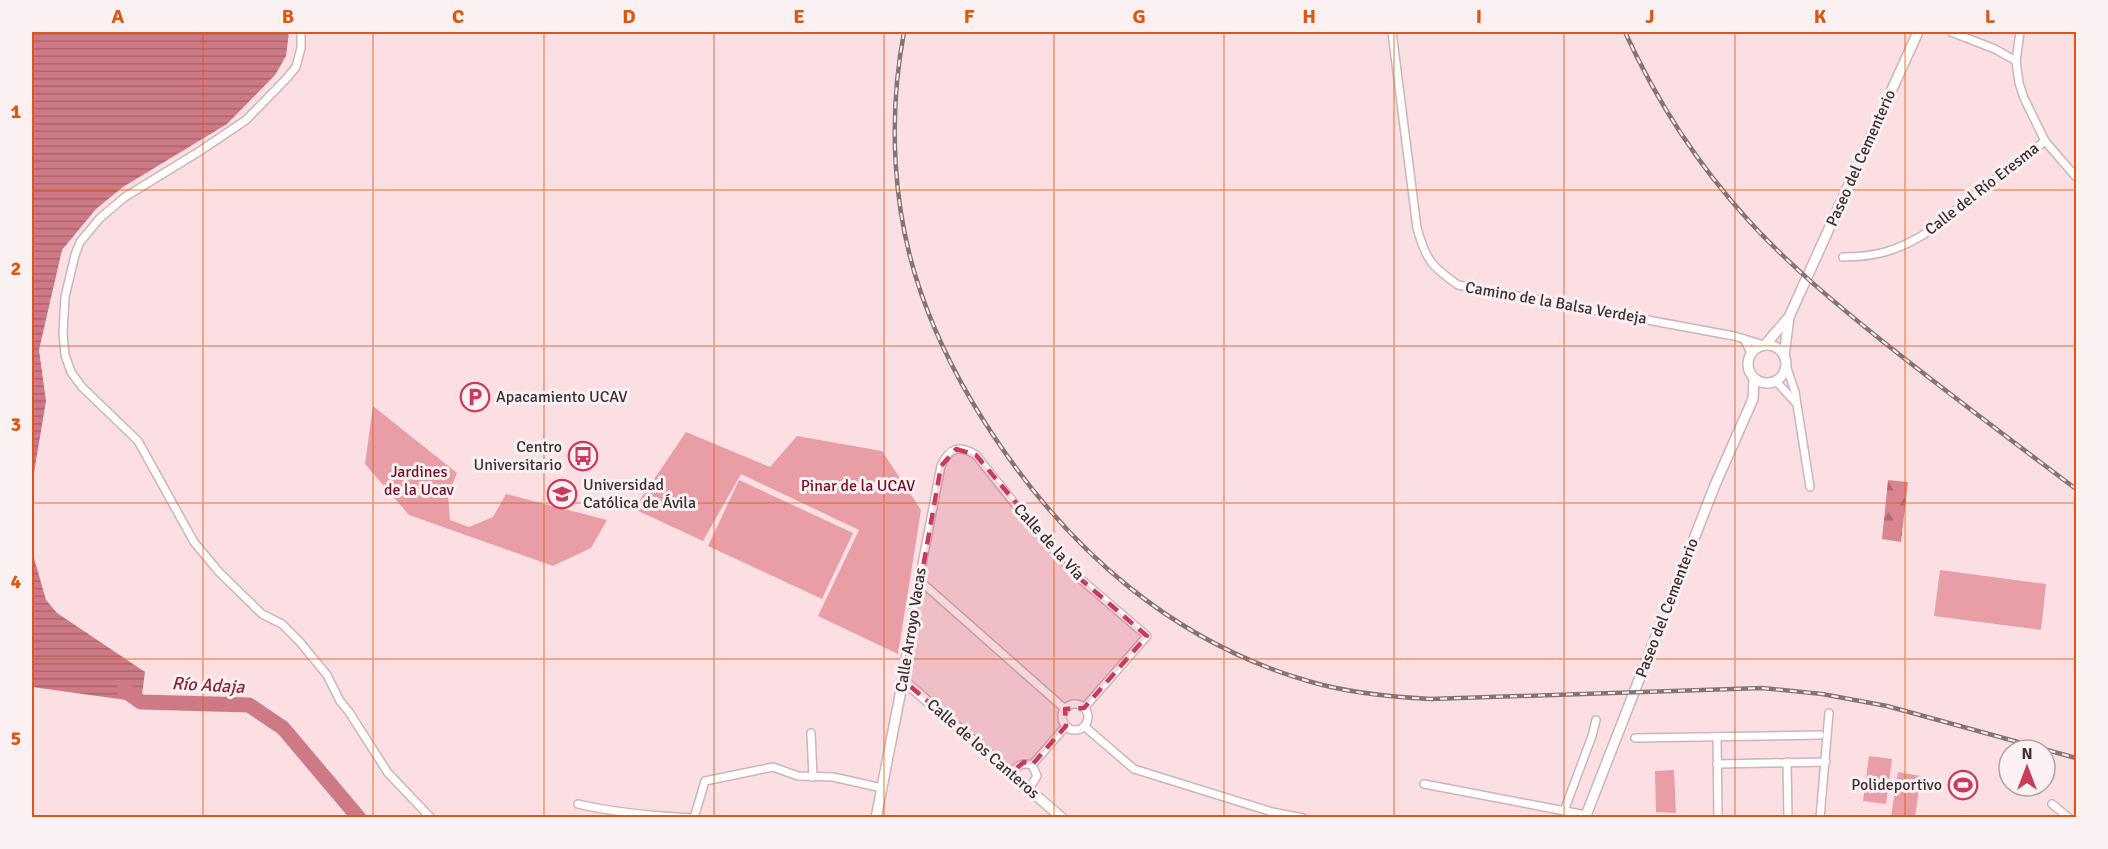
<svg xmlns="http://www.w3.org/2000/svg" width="2108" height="849" font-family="Signika,sans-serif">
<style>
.forest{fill:url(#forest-firs)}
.park{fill:#e99ea7}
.water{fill:url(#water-rules)}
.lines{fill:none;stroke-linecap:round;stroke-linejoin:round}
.river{stroke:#ce7a86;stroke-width:15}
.street-casing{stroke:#ceb4b6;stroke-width:10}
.secondary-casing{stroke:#ceb4b6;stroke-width:12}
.street{stroke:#fff;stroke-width:7}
.secondary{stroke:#fff;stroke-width:9}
.rail-casing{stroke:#857476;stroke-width:4.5}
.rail{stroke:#fcf1f2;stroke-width:2;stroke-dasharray:7;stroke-linecap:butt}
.marked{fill:#ca3a5d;fill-opacity:0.2;stroke:#ca3a5d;stroke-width:4.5;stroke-dasharray:12 8;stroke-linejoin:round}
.grid{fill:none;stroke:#df570e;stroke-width:1.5;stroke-opacity:0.55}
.labels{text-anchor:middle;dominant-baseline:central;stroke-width:6;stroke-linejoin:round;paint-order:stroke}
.street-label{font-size:16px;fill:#3b3132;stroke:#fcf1f2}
.poi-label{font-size:16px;fill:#3b3132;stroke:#fcf1f2;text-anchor:start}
.park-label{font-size:16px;fill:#740d2c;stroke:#fcf1f2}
.water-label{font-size:18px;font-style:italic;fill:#8a263d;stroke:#fcf1f2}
.neatline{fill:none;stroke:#df570e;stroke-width:2}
.grid-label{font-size:20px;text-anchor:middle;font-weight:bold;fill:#df570e}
</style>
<defs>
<pattern id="forest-firs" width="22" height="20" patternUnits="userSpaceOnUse" patternTransform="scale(1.5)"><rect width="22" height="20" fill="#d98590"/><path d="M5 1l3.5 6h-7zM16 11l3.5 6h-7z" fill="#b16d76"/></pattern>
<pattern id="water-rules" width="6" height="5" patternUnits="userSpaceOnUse" patternTransform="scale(1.5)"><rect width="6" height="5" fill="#ce7a86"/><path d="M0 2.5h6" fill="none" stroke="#a8656e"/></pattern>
</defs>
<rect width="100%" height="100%" fill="#fbdfe2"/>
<polygon class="forest" points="1888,480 1908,482 1901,542 1882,539"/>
<g class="park">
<polygon points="373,406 457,473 448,495 450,520 469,527 493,517 506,494 607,520 591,548 553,566 409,515 365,464"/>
<polygon points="686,432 770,467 797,436 882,451 921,510 898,654 818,616 859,530 741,474 703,541 634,509"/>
<polygon points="739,480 853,533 822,599 708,546"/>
<polygon points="1940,570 2046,584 2041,630 1934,616"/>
<polygon points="1869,756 1892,759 1886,804 1863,801"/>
<polygon points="1674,770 1676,813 1656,812 1655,771"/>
<polygon points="1898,772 1921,776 1915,817 1891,817"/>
</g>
<g class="water">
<polygon points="32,32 289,32 286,56 275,75 227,124 123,187 96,209 62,250 39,350 46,401 32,485"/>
<polygon points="32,551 46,600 57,613 145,672 141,702 32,687"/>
</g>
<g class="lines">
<polyline class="river" points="124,690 141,702 249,705 283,728 359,818"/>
<g class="street-casing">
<g id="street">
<polyline points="301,32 301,48 296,67 287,78 246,120 200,151 125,197 100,218 80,242 75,255 65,297 63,333 65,355 71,372 82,387 138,441 194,542 219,572 262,614 282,624 299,641 327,675 340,701 349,712 388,773 431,818"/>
<path d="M1392,32L1417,228C1426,260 1431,266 1458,285L1734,336L1764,345"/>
<polyline points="1951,32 1995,49 2016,61"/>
<polyline points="2020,32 2016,61 2019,83 2024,98 2045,141 2076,177"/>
<path d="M1843,257C1875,257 1896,251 1923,235L2045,141"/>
<polyline points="1744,339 1751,353"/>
<polyline points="1786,365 1795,392 1810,487"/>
<polyline points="1776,381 1796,403"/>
<polyline points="919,580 1065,709"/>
<path d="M903,680L904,665L919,580L941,466C949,448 959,444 976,455L1031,524L1077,576L1147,636L1084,708"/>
<circle cx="1075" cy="717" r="13"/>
<polyline points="1084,726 1134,769 1272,812 1303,818"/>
<polyline points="811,733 813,777"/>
<polyline points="1717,737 1718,818"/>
<polyline points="1635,738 1820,735"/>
<polyline points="1787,762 1788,818"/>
<polyline points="1717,764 1826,762"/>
<polyline points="1032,765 1066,726"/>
<path d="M1011,773C1018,765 1022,762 1032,765L1037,776L1029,789"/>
<polyline points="1424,784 1586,815"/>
<path d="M578,804C616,813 654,816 692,818"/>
<polyline points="2052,804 2069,818"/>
<polyline points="1564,811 1592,736 1596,720"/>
<polyline points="694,818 705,781 773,767 798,776 833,777 882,788"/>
<polyline points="1820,818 1829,713"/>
</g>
</g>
<g class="secondary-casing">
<g id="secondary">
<polyline points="1765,345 1789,317 1918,32"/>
<circle cx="1767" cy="364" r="19"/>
<polyline points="1784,356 1789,317"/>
<polyline points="876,818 903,680 1062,818"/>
<polyline points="1585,818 1715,485 1753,399 1754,378"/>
</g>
</g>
<use href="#street" class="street"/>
<use href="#secondary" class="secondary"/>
<g class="rail-casing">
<g id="rail">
<path d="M904,32C888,117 892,210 921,293C939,345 964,392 995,438C1071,552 1174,642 1308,681C1348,693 1390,697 1431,699L1762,688L1822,694L1887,706L2076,758"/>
<path d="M1625,32C1656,100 1698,165 1749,221C1789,265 1835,303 1881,340C1945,391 2011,440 2076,489"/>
</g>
</g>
<use href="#rail" class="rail"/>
</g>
<path class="marked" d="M956,449L976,455L1077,576L1147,636L1084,708L1065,709L1066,726L1032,765L1024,762L1011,773L903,680L941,466Z"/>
<path class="grid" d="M203,32V818M373,32V818M544,32V818M714,32V818M884,32V818M1054,32V818M1224,32V818M1394,32V818M1564,32V818M1735,32V818M1905,32V818M32,190H2076M32,346H2076M32,503H2076M32,659H2076"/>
<defs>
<g id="parking-ring" transform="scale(1.5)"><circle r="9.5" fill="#fcf1f2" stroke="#ca3a5d" stroke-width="1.5"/><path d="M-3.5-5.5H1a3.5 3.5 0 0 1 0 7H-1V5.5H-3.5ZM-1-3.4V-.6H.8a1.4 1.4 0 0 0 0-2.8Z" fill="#ca3a5d"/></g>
<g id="bus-ring" transform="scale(1.5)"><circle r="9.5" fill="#fcf1f2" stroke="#ca3a5d" stroke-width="1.5"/><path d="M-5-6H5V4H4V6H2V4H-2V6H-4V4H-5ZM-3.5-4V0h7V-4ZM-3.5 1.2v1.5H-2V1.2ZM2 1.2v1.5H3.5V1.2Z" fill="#ca3a5d"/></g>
<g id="university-ring" transform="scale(1.5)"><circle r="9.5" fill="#fcf1f2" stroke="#ca3a5d" stroke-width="1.5"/><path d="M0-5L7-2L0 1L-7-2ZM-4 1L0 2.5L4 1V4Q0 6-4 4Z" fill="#ca3a5d"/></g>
<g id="stadium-ring" transform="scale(1.5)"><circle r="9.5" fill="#fcf1f2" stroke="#ca3a5d" stroke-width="1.5"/><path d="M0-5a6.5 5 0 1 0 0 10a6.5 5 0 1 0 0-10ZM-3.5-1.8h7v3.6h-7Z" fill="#ca3a5d"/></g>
</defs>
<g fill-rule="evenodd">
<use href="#parking-ring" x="475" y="397"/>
<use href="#bus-ring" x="583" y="456"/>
<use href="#university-ring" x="562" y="494"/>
<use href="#stadium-ring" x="1963" y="785"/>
</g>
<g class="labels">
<g class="street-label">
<text transform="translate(1861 158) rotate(-66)">Paseo del Cementerio</text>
<text transform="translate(1982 189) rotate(-38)">Calle del Río Eresma</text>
<text transform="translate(1556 303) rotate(10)">Camino de la Balsa Verdeja</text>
<text transform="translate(1049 542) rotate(48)">Calle de la Vía</text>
<text transform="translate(1667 608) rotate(-69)">Paseo del Cementerio</text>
<text transform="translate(911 630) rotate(-81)">Calle Arroyo Vacas</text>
<text transform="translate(983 749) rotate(41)">Calle de los Canteros</text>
</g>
<g class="poi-label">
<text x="496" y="397">Apacamiento UCAV</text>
<text x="562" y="447" text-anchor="end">Centro<tspan x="562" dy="18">Universitario</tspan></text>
<text x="583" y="485">Universidad<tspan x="583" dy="18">Católica de Ávila</tspan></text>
<text x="1942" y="785" text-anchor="end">Polideportivo</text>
</g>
<g class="park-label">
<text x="419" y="472">Jardines<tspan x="419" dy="18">de la Ucav</tspan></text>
<text x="858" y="486">Pinar de la UCAV</text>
</g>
<g class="water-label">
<text transform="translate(208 685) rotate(3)">Río Adaja</text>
</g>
</g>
<rect width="2108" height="849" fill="none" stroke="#fcf1f2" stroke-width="66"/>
<g transform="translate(2027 768)"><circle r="28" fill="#fcf1f2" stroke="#afa4a5" stroke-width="1.5"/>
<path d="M0-4.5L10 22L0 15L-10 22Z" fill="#ca3a5d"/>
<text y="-9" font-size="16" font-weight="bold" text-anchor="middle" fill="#3b3132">N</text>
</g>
<rect x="33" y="33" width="2042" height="783" class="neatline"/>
<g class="grid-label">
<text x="118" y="23">A</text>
<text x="288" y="23">B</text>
<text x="458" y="23">C</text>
<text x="629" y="23">D</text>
<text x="799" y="23">E</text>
<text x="969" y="23">F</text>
<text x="1139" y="23">G</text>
<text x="1309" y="23">H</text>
<text x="1479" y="23">I</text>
<text x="1650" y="23">J</text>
<text x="1820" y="23">K</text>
<text x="1990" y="23">L</text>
<text x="16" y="118">1</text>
<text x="16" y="275">2</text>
<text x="16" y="431">3</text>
<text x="16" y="588">4</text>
<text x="16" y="745">5</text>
</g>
</svg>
